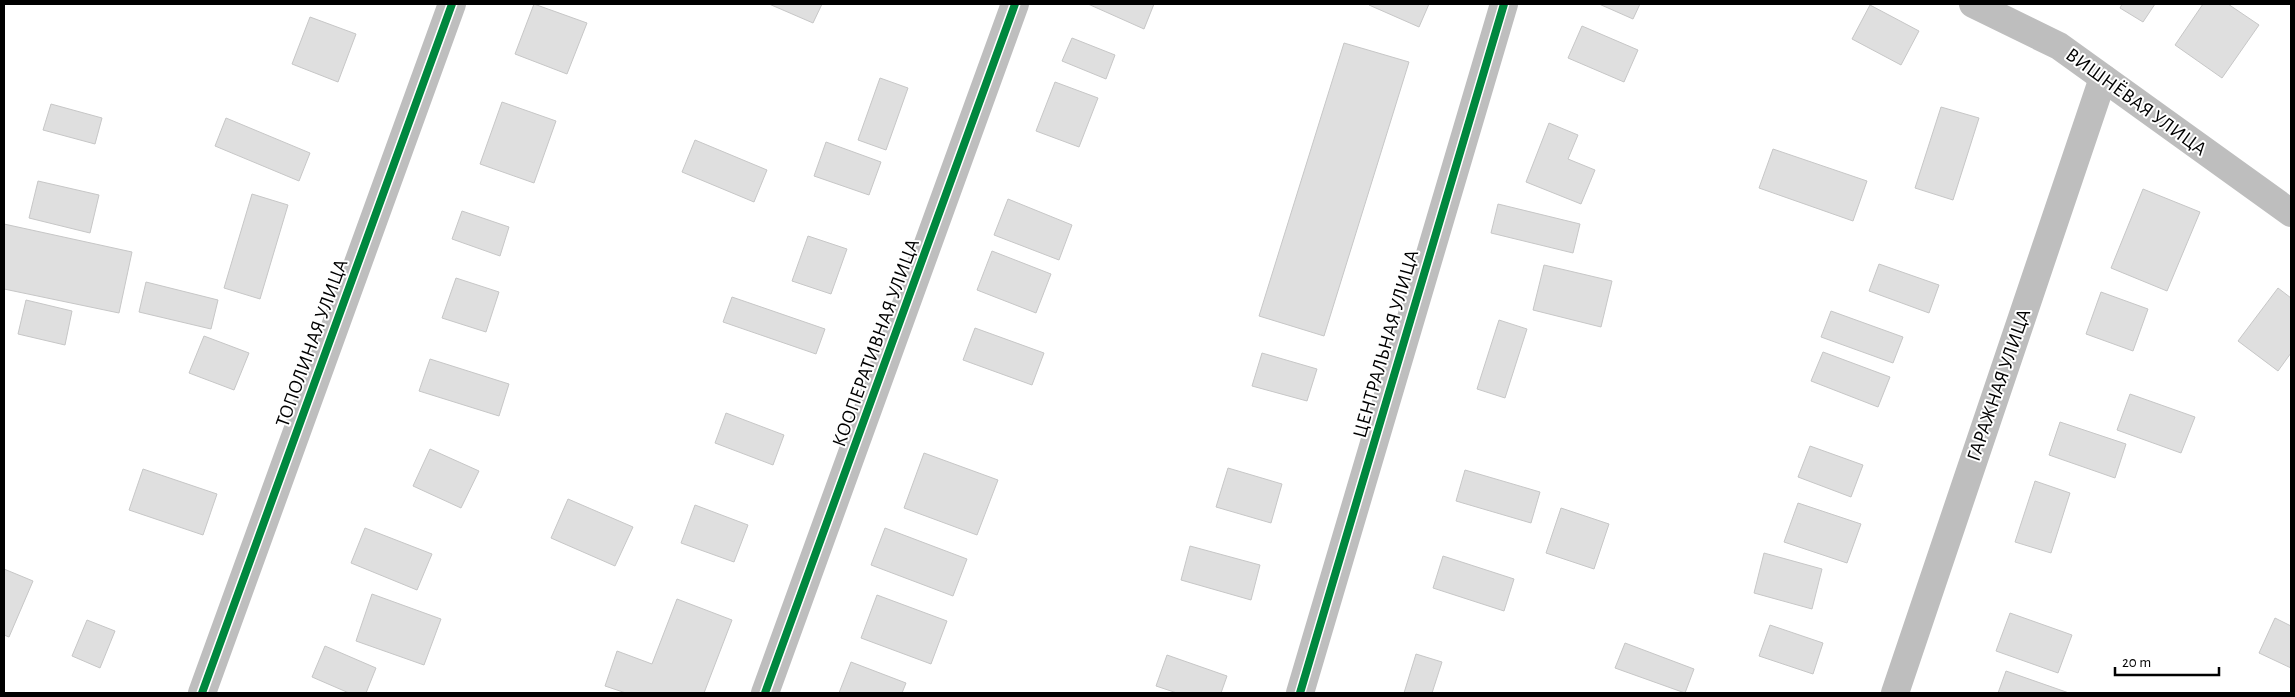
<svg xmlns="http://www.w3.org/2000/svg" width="2295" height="697" font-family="'Alegreya Sans',sans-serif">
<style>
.building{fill:#dfdfdf;stroke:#c7c7c7}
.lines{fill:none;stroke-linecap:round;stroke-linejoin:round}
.minor{stroke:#bebebe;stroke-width:28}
.cycleway-casing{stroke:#fff;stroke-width:11}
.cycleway{stroke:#00873e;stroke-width:8}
.labels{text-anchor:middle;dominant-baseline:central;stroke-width:4;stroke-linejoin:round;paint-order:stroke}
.street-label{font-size:20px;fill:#000;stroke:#fff}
</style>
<rect width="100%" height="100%" fill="#fff"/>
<g class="building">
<polygon points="534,4 587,23 567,74 515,54"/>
<polygon points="769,4 822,4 813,23"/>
<polygon points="1088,4 1154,4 1144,29"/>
<polygon points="1370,4 1429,4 1419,27 1369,5"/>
<polygon points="1599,4 1640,4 1633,19"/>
<polygon points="2122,4 2155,4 2143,22 2120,8"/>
<polygon points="2203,4 2228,4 2259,25 2222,78 2175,45"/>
<polygon points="1870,5 1919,31 1901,65 1852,39"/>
<polygon points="310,17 356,34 338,82 292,64"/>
<polygon points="1582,26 1638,50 1624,82 1568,58"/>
<polygon points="1072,38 1115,55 1106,79 1062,61"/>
<polygon points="1344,43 1409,62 1324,336 1259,316"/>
<polygon points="880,78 908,88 886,150 858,140"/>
<polygon points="1055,82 1098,98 1079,147 1036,131"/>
<polygon points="502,102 556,121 534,183 480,164"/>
<polygon points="51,104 102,118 95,144 43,130"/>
<polygon points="1941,107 1979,118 1953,200 1915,188"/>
<polygon points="226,118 310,153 299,181 215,146"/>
<polygon points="1549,123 1578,135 1568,159 1595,170 1581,204 1526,182"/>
<polygon points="695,140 767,170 754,202 682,172"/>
<polygon points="826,142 881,162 869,195 814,176"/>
<polygon points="1773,149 1867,181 1853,221 1759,188"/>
<polygon points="38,181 99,195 90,233 29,218"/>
<polygon points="2143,189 2200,212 2167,291 2111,268"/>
<polygon points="252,194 288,205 260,299 224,288"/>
<polygon points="1008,199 1072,225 1059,260 994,235"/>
<polygon points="1498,204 1580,224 1573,253 1491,233"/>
<polygon points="462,211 509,227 500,256 452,239"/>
<polygon points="4,224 132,252 119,313 4,289"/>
<polygon points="808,236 847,249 831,294 792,281"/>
<polygon points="992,251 1051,274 1036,313 977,290"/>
<polygon points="1879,264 1939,285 1929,313 1869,291"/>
<polygon points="1544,265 1612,281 1601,327 1533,310"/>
<polygon points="456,278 499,292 486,332 442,318"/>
<polygon points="146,282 218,300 211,329 139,312"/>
<polygon points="2278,288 2291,298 2291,353 2278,371 2238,341"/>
<polygon points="2101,292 2148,309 2133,351 2086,334"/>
<polygon points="732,297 825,329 816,354 723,322"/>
<polygon points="26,300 72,311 65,345 18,334"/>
<polygon points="1831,311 1903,337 1893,363 1821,337"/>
<polygon points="1499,320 1527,329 1505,398 1477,389"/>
<polygon points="975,328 1044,353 1032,385 963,360"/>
<polygon points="204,336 249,353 234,390 189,373"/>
<polygon points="1823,352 1890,377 1878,407 1811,381"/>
<polygon points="1262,353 1317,369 1307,401 1252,386"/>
<polygon points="430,359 509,384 499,416 419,391"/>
<polygon points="2130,394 2195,417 2181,453 2117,430"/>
<polygon points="726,413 784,435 773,465 715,443"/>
<polygon points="2060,422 2126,444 2115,478 2049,455"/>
<polygon points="1810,446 1863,465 1851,497 1798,477"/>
<polygon points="430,449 479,471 461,508 413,486"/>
<polygon points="924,453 998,480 977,535 904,508"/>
<polygon points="1228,468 1282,484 1271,523 1216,507"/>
<polygon points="143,469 217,494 203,535 129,510"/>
<polygon points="1465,470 1540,492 1531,523 1456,501"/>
<polygon points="2035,481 2070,493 2051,553 2015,542"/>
<polygon points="568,499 633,527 615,566 551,538"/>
<polygon points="1798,503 1861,524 1847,563 1784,542"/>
<polygon points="695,505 748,525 734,562 681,543"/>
<polygon points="1561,508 1609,524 1594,569 1546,553"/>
<polygon points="365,528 432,554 417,590 351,563"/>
<polygon points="885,528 967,559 953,596 871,565"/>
<polygon points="1190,546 1260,565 1251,600 1181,580"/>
<polygon points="1764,553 1822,569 1812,609 1754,593"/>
<polygon points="1443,556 1514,579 1504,611 1433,588"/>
<polygon points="4,569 33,581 9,637 4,635"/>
<polygon points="372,594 441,619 424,665 356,641"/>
<polygon points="877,595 947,621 931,664 861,638"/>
<polygon points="677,599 732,620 704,693 626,693 605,686 617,651 652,664"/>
<polygon points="2010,613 2072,635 2058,673 1996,651"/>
<polygon points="2275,618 2291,626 2291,668 2259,653"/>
<polygon points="87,620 115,631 100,668 72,656"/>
<polygon points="1770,625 1823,643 1813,674 1759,656"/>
<polygon points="1625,643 1694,669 1685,693 1615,668"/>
<polygon points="325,646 376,668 366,693 349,693 312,677"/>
<polygon points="1416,654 1442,662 1432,693 1404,693"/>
<polygon points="1167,655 1227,676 1221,693 1177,693 1156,686"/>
<polygon points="851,662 906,683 902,693 839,693"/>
<polygon points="2006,671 2069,693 1998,693"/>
</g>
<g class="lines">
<g class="minor">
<polyline points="1973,4 2059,46 2291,213"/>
<polyline points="202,693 452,4"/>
<polyline points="765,693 1015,4"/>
<polyline points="1300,693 1504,4"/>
<polyline points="1895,693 2103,78"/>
</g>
<g class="cycleway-casing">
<g id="cycleway">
<polyline points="202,693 452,4"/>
<polyline points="765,693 1015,4"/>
<polyline points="1300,693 1504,4"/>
</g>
</g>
<use href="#cycleway" class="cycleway"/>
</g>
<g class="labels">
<g class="street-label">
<text transform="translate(2136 102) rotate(36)">ВИШНЁВАЯ УЛИЦА</text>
<text transform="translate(312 343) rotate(-70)">ТОПОЛИНАЯ УЛИЦА</text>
<text transform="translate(876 343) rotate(-70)">КООПЕРАТИВНАЯ УЛИЦА</text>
<text transform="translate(1386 344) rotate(-74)">ЦЕНТРАЛЬНАЯ УЛИЦА</text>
<text transform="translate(1999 385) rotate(-71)">ГАРАЖНАЯ УЛИЦА</text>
</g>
</g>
<rect width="2295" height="697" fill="none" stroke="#000000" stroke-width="10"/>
<path d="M2115 667v8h104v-8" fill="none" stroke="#000000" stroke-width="2.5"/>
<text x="2122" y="667" font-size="15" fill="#000000" stroke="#ffffff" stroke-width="4" paint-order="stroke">20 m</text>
</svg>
